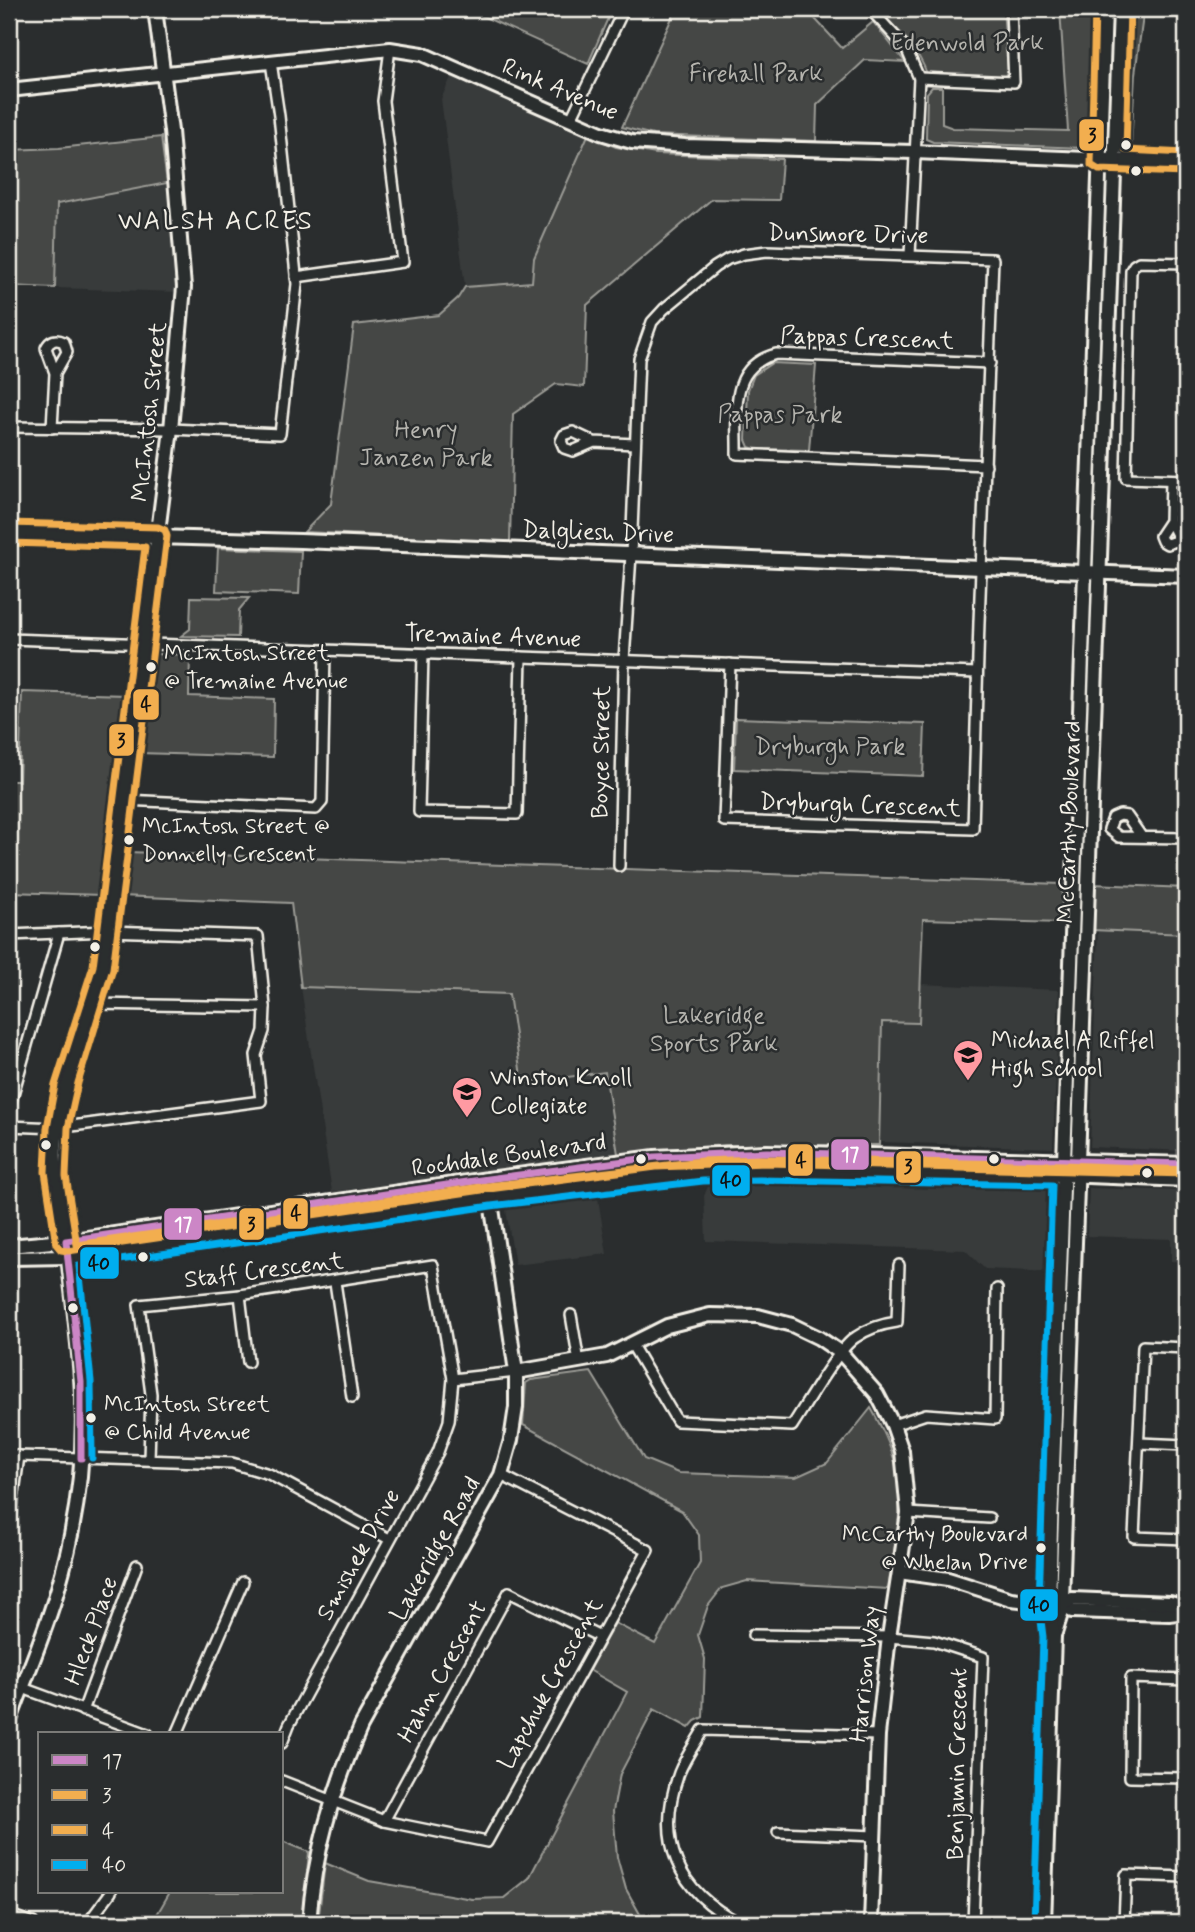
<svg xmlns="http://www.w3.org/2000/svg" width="1195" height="1932" font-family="Mynerve,sans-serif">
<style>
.built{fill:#373a3a}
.green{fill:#444645;stroke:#9c9c96;stroke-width:2}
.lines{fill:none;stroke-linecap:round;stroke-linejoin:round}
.street-casing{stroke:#f4f1e8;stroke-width:14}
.secondary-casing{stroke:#f4f1e8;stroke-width:18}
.street{stroke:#2a2d2e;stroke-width:9}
.secondary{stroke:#2a2d2e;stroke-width:12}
.bus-1-casing{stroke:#2a2d2e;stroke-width:12}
.bus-2-casing{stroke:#2a2d2e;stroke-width:12}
.bus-3-casing{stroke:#2a2d2e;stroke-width:12}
.bus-4-casing{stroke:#2a2d2e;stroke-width:12}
.bus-1{stroke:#cc86c6;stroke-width:7}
.bus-2{stroke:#f2ae4f;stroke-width:7}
.bus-3{stroke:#f2ae4f;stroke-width:7}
.bus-4{stroke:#00aeef;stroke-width:7}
.bus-dot{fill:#f4f1e8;stroke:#2a2d2e;stroke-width:2.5}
.labels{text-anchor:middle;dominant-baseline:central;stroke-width:5;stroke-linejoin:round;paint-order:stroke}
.bus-label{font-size:22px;fill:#f4f1e8;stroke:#2a2d2e;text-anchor:start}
.park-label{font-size:24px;fill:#b6b5af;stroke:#2a2d2e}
.street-label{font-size:24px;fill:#f4f1e8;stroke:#2a2d2e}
.poi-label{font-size:24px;fill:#f4f1e8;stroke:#2a2d2e;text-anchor:start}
.neighbourhood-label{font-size:26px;letter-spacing:2px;fill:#f4f1e8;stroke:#2a2d2e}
.line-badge{stroke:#2a2d2e;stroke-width:2.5}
.badge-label{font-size:19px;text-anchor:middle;font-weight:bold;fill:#fff}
.pale-badge-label{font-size:19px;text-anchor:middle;font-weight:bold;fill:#111}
</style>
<rect width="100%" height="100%" fill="#2a2d2e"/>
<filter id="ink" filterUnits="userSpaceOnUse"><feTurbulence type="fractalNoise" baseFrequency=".0143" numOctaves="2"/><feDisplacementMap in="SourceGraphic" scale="14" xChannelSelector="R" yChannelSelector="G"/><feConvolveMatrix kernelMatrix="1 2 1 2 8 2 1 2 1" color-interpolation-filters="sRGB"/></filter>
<g filter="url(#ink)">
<g class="built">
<polygon points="453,73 588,135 534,258 532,282 465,287 441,99"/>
<polygon points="167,183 178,292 55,288 56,204"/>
<polygon points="1098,930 1186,934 1186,1151 1090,1147"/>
<polygon points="920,984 1059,990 1053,1148 879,1142 882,1021 919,1023"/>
<polygon points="301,987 509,994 522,1083 605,1071 618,1154 332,1192"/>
<polygon points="808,1179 1055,1188 1052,1272 985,1269 965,1250 706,1241 704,1196 710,1181"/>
<polygon points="1089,1188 1186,1191 1186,1262 1171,1261 1171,1239 1087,1236"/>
<polygon points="597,1192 607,1254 515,1265 505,1204"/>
</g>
<g class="green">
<polygon points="467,9 612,9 588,64"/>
<polygon points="676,9 806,9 842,48 873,22 905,62 865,60 817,105 816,141 653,135 622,127"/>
<path d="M900,9H1003L1008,70L1005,76L1000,79L927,74C919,51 904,36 887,19Z"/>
<polygon points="1060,9 1097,9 1090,142 1083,148 933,142 926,139 927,93 932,87 942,87 942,124 953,128 1068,131"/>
<polygon points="1129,9 1144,9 1135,74 1131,150 1124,145"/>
<polygon points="588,135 616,147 656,154 782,159 779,200 712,199 587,305 584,387 556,384 513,414 510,542 304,532 331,504 354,325 439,315 458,298 465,287 532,282 534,258"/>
<polygon points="161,137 167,183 57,204 55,288 9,286 9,150 59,148"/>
<polygon points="772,363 816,365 809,450 755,449 749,447 746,440 748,390 754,375"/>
<polygon points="218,548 301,551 299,594 216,591"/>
<polygon points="191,597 249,598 239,610 238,637 181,636 190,629"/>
<polygon points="158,654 190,655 189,696 274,699 273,757 139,753 151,659"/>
<polygon points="22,692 126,695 102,895 9,892 9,781 19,781"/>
<polygon points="736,718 925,724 923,776 734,769"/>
<polygon points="127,852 1062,884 1062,923 923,919 919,1023 882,1022 879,1145 725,1145 618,1154 605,1072 522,1083 509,994 301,987 291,903 121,896"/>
<polygon points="1092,884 1186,888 1186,934 1092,930"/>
<path d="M591,1372L644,1459L678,1473L796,1477L827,1463L871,1408C883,1429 893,1450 898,1474C904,1510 893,1553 888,1589L747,1581L722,1588L708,1606L698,1635L705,1659L703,1717L695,1721L689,1728L654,1709L620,1774L613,1811L617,1857L626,1889L645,1923H318L325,1863L369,1881L472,1899L504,1898L529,1878L627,1692L589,1670L615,1623L655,1644L700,1563L699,1535L682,1511L523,1425L526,1383L531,1380Z"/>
<polygon points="282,1841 309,1852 302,1923 152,1923 170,1892 282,1892"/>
</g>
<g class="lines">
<g class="street-casing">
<g id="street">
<polyline points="870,9 906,48 919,78 910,255"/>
<polyline points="919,78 1014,82 1011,9"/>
<polyline points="571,119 624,9"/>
<polyline points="1186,263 1139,262 1134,265 1131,270 1126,478 1186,480"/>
<polyline points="296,277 403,262 383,101 390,49"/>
<polyline points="9,427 171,429 280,434 297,284 279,116 271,62"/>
<path d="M52,428L55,373L67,352L64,342C56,338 50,340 46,348L55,373"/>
<polyline points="594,442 573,451 564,448 561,441 564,435 573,432 594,442 635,444"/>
<path d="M986,465L737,454C738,414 727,367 776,354L990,363"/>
<polyline points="1170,521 1160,536 1162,541 1167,544 1176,541 1177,535 1170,521 1171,480"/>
<polyline points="9,639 977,673"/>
<polyline points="423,654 419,812 517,814 521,657"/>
<polyline points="124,800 316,809 322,802 325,651"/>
<polyline points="1141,836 1127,816 1120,815 1113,818 1109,829 1119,837 1186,838"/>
<polyline points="619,866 624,660 631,555 639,359 652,322 664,309 715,267 728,259 744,254 767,251 993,259 979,622 973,829 724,821 730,664"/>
<polyline points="9,935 108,931 258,936 265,1007 264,1031 256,1055 261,1101 57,1128 9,1126"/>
<polyline points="94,1004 265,1007"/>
<polyline points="9,1108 59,933"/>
<polyline points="335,1282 352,1397"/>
<polyline points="240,1295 248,1362"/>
<polyline points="571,1315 579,1362"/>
<path d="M632,1345L677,1421L792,1426C806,1405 838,1348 856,1337C869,1328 882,1324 897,1322L899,1265"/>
<polyline points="1186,1348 1143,1346 1134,1537 1186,1539"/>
<polyline points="453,1379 516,1372"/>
<polyline points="893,1425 926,1414 995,1419 997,1289"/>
<polyline points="1139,1443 1186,1445"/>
<polyline points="9,1454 19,1456 232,1463 269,1474 389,1539"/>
<polyline points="149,1459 151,1394 139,1305 240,1295 433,1265 453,1379 449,1421 438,1452 289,1725 282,1743"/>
<polyline points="908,1513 989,1518"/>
<polyline points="9,1530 19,1456"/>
<polyline points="753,1635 889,1637 934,1641 983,1657 973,1923"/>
<polyline points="1186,1680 1131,1678 1130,1777 1186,1778"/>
<polyline points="9,1683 148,1734"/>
<polyline points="83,1711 137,1565"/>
<polyline points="177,1734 243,1582"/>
<polyline points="282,1781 384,1821 487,1842 648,1550 501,1475"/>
<polyline points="384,1821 509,1592 598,1636"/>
<polyline points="778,1832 875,1836"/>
<polyline points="9,1915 33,1923"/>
<polyline points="88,1923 111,1892"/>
<path d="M740,1923C677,1892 655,1840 679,1773C685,1758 695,1744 703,1730L878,1735"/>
<polyline points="1124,1923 1126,1875 1186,1877"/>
</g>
</g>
<g class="secondary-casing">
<g id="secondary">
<polyline points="9,90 390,49 422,54 601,133 632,142 685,146 914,152 1186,163"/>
<polyline points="9,533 300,541 1186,576"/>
<polyline points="9,1246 74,1240 488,1179 655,1157 767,1152 1186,1164"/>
<polyline points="9,1258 68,1257 490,1196 702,1171 760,1169 1063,1175 1186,1180"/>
<polyline points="516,1372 607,1356 667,1326 710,1315 758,1316 792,1325 819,1338 841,1353 877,1394 893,1425 902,1451 908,1513 889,1637 878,1735 871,1923"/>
<polyline points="899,1572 948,1579 1011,1599 1062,1605 1072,1611 1169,1614 1186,1612"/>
<polyline points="1062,1605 1072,1599 1170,1603 1186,1607"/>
<polyline points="1055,1633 1062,1611 1062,1599 1120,9"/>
<path d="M9,1723C25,1678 45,1634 58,1588C77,1522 87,1448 81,1378C78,1338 73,1297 68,1257C64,1221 53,1184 55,1147C60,1085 88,1027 103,968L171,429L184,287L171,131L155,9"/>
<path d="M309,1923C314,1853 333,1790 361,1726L501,1475L511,1440L516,1407V1372L489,1188"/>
<polyline points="1044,1923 1054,1636 1049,1610 1051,1526 1105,9"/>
</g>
</g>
<use href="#street" class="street"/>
<use href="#secondary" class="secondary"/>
<g class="bus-1-casing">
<polyline id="bus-1" points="81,1458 81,1382 66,1241 488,1179 655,1157 767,1152 1186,1164"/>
</g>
<g class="bus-2-casing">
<g id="bus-2">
<polyline points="1095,9 1091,165 1099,170 1186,173"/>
<polyline points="9,543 145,547 93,966 55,1085 47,1128 45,1172 56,1244 61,1250 68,1251 489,1189 656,1167 767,1163 1186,1174"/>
</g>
</g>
<g class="bus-3-casing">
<g id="bus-3">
<polyline points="1130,9 1126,150 1186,153"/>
<polyline points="9,523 158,527 165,530 167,536 113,969 78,1083 68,1128 66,1176 77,1245 488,1186 702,1161 760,1159 1063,1165 1186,1170"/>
</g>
</g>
<g class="bus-4-casing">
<polyline id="bus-4" points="92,1458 91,1381 79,1266 491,1206 703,1181 760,1180 1052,1185 1039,1604 1043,1637 1034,1923"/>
</g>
<use href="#bus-1" class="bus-1"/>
<use href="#bus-2" class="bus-2"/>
<use href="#bus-3" class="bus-3"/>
<use href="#bus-4" class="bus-4"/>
</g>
</g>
<defs>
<g id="school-pin" transform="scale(1.575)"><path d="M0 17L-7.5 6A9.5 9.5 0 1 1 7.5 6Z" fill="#ff9aa2" stroke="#2a2d2e"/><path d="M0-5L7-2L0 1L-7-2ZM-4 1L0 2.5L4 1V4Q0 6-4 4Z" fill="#111"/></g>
</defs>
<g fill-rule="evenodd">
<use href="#school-pin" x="968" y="1055"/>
<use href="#school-pin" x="467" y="1092"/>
</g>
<g class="bus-dot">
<circle cx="1126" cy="145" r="6"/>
<circle cx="1136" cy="171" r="6"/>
<circle cx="151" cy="667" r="6"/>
<circle cx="129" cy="840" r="6"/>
<circle cx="95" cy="947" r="6"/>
<circle cx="46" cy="1145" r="6"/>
<circle cx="641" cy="1159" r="6"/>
<circle cx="994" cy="1159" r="6"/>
<circle cx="1147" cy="1173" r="6"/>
<circle cx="143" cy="1257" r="6"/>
<circle cx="73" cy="1308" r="6"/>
<circle cx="91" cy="1418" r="6"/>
<circle cx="1041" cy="1548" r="6"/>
</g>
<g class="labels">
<g class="bus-label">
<text x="164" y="654">McIntosh Street<tspan x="164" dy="28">@ Tremaine Avenue</tspan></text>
<text x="142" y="827">McIntosh Street @<tspan x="142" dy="28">Donnelly Crescent</tspan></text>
<text x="104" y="1405">McIntosh Street<tspan x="104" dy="28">@ Child Avenue</tspan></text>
<text x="1028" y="1535" text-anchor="end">McCarthy Boulevard<tspan x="1028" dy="28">@ Whelan Drive</tspan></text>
</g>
<g class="park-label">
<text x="967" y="43">Edenwold Park</text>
<text x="756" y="74">Firehall Park</text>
<text x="780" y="415">Pappas Park</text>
<text x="426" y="430">Henry<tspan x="426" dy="28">Janzen Park</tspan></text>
<text x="830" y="747">Dryburgh Park</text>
<text x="714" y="1016">Lakeridge<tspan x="714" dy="28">Sports Park</tspan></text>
</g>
<g class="street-label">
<text transform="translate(560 90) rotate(23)">Rink Avenue</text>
<text transform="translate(848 235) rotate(1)">Dunsmore Drive</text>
<text transform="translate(867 339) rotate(2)">Pappas Crescent</text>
<text transform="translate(150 412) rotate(-84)">McIntosh Street</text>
<text transform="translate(598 533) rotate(2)">Dalgliesh Drive</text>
<text transform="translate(493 637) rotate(2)">Tremaine Avenue</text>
<text transform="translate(602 752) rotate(-89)">Boyce Street</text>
<text transform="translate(860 806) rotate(2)">Dryburgh Crescent</text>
<text transform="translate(1070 822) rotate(-88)">McCarthy Boulevard</text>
<text transform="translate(509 1156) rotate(-8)">Rochdale Boulevard</text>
<text transform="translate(264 1271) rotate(-7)">Staff Crescent</text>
<text transform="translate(436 1549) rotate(-61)">Lakeridge Road</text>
<text transform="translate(359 1555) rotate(-61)">Smishek Drive</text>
<text transform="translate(92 1631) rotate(-70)">Hleck Place</text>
<text transform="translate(443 1672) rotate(-61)">Hahn Crescent</text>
<text transform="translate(866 1674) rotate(-84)">Harrison Way</text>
<text transform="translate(551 1684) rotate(-61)">Lapchuk Crescent</text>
<text transform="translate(958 1764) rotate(-89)">Benjamin Crescent</text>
</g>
<g class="poi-label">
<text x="991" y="1041">Michael A Riffel<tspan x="991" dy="28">High School</tspan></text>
<text x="490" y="1078">Winston Knoll<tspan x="490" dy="28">Collegiate</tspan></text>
</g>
<g class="neighbourhood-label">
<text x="216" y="222">WALSH ACRES</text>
</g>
</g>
<g class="line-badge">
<rect x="1078" y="118" width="27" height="34" rx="7" fill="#f2ae4f"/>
<rect x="132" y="688" width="28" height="33" rx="7" fill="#f2ae4f"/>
<rect x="108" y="723" width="27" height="34" rx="7" fill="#f2ae4f"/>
<rect x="830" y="1138" width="40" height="33" rx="7" fill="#cc86c6"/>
<rect x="787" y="1143" width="27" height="34" rx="7" fill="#f2ae4f"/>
<rect x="895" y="1150" width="27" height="34" rx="7" fill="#f2ae4f"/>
<rect x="711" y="1164" width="40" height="33" rx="7" fill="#00aeef"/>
<rect x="282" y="1197" width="27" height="33" rx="7" fill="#f2ae4f"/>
<rect x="163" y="1207" width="40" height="34" rx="7" fill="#cc86c6"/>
<rect x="238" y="1207" width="27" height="34" rx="7" fill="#f2ae4f"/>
<rect x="79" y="1246" width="41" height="34" rx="7" fill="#00aeef"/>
<rect x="1019" y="1588" width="40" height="34" rx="7" fill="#00aeef"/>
</g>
<g class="badge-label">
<text x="850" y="1161">17</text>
<text x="183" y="1231">17</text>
</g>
<g class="pale-badge-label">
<text x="1092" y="142">3</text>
<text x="146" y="711">4</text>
<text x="121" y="747">3</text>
<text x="801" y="1167">4</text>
<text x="908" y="1173">3</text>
<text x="731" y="1187">40</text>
<text x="296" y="1220">4</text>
<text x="251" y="1231">3</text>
<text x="99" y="1270">40</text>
<text x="1039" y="1612">40</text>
</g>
<rect width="1195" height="1932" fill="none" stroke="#2a2d2e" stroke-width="35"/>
<rect x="18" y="18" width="1160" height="1897" fill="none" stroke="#f4f1e8" stroke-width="2.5" filter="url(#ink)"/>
<rect x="38" y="1732" width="245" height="161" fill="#2a2d2e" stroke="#7b7b78" stroke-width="2"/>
<rect x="52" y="1755" width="35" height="10" fill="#cc86c6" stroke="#7b7b78" stroke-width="2"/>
<text x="102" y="1768" font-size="21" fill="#f4f1e8">17</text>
<rect x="52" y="1790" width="35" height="10" fill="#f2ae4f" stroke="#7b7b78" stroke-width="2"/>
<text x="102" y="1802" font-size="21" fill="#f4f1e8">3</text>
<rect x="52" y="1825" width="35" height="10" fill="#f2ae4f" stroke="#7b7b78" stroke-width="2"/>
<text x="102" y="1838" font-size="21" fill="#f4f1e8">4</text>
<rect x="52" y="1860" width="35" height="10" fill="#00aeef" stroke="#7b7b78" stroke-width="2"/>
<text x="102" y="1872" font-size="21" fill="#f4f1e8">40</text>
</svg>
